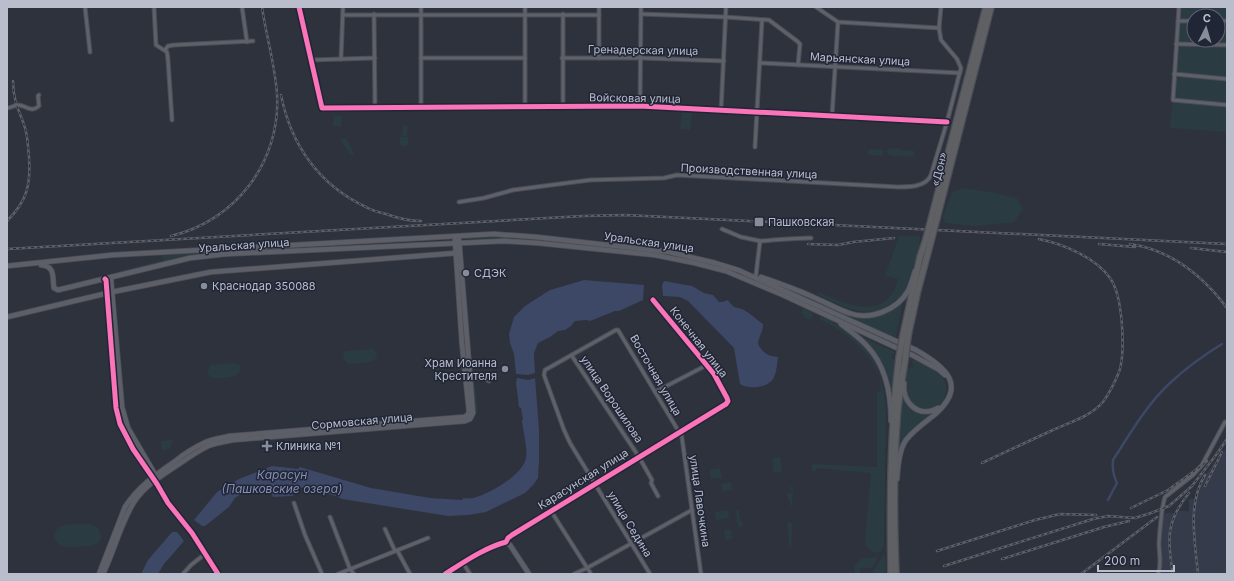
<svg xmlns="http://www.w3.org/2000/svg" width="1234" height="581" font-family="Inter,sans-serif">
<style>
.airport{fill:#363b4c}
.green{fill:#2b3b42;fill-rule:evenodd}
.water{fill:#3d4766}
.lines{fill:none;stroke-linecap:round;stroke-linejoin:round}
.canal{stroke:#3d4766;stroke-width:2.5}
.street-casing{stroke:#4b4d55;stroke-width:5}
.secondary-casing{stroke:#4b4d55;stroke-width:6}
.highway-casing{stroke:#4b4e57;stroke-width:8}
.street{stroke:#5f616a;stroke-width:3}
.secondary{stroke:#5d5f68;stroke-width:4.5}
.highway{stroke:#5e6063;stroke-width:5.5}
.rail-casing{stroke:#5d6068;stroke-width:2.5}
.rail{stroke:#212637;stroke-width:1;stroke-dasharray:3;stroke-linecap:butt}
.highway-bridge-casing{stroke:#4b4e57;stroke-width:8;stroke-linecap:butt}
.highway-bridge{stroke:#5e6063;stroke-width:5.5}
.cycleway-casing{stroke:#212637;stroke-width:8}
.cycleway{stroke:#fb73b8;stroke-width:5}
.poi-dot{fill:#898c9a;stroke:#212637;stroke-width:1.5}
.labels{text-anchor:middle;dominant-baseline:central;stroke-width:3;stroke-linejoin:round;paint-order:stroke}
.street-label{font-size:11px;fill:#babdcc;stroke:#212637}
.poi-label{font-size:11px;fill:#babdcc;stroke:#212637;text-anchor:start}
.water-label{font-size:12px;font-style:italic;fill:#838eb1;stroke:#212637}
</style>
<rect width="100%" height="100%" fill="#2e323c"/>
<polygon class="airport" points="1227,446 1227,574 1162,574 1162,522 1164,515 1166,513 1178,513 1179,511 1189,511 1189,499 1197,499 1205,476 1214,463 1217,464"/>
<g class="green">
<path d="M1182,7H1227V132L1170,128ZM1194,16H1218V40H1194Z"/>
<polygon points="682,111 692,112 690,130 680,129"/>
<polygon points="334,116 342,116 341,127 333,126"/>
<polygon points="403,125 408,126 407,136 402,136"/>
<polygon points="400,137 409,137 407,147 399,145"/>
<polygon points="344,138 347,139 354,153 352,155 349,153 341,140"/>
<polygon points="890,148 901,149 903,151 904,150 914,151 914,157 903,156 903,155 901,157 889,155 886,151"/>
<polygon points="869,149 884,150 883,156 868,155"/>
<polygon points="963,188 995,193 1017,198 1023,209 1014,222 975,226 945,223 943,217 952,192"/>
<path d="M899,236H920C920,252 915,261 910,275C908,280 907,287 904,292C901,296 896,300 892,303C867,322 843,306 818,295L819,292C848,306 888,322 898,279L885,276Z"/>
<polygon points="500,237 535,239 535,241 496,239 461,239 462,238"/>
<polygon points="351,244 351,245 273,249 272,248"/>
<polygon points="224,251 190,256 120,273 120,271 163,260 162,253"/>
<path d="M774,283L864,318C881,318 892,310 903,299L896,337L842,316L778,287Z"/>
<polygon points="109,300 111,300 119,396 118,396"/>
<polygon points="804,308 814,314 813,317 812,317 810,320 804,317 804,315 801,313"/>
<path d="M820,317H822L826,318C835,324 846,330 854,337C878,355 885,386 886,415L884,544C882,558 871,553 865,544L871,473L816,468V471H812V464L877,467V392L881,391C880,386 881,381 879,376C871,352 844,330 821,320L820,319Z"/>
<polygon points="852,330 874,343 896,352 895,353 892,355 891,359 896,359 892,391 891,390 884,369"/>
<path d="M371,349C374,350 377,352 377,356C376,364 355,363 349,364L344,360L343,355L346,351Z"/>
<path d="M911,359C921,364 936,368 943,378C950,387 945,404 934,409C925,413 911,407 908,398C906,395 905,389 905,386C904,380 906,373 907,367L914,368Z"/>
<path d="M234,363C238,364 241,365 240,370C240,378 220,378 214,378C209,377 207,374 208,370L211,365Z"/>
<polygon points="472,383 475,383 478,411 477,414 475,415"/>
<path d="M902,395C908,406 919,416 932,414L908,435L898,457Z"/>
<path d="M119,408H120L127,430L150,469L149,470C137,451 123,431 119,408Z"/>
<polygon points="173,440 170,449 162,450 161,441"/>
<polygon points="780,457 782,471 774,473 772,458"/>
<polygon points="720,468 722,478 711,479 710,470"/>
<polygon points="731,482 732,490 722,491 721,484"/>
<polygon points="789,487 793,487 792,508 786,492 789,494 792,492 791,489"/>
<polygon points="728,510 729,518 716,520 715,512"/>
<polygon points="739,510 740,521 742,521 743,526 738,527 736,511"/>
<polygon points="787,522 792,523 791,550 790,549"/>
<path d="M89,524C99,525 106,538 96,544C90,547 72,547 64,547C60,545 56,543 55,538C52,521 79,524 89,524Z"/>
<polygon points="731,529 732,539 725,540 724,530"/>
<polygon points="884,554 885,555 886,574 873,574 873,571"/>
<polygon points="877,557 878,558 872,568 860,569 860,574 855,574 855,565 862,558"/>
</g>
<g class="water">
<polygon points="584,280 644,285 643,300 619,311 615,311 590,321 586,320 575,321 571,326 565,330 558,331 550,337 538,343 534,353 535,373 528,375 516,374 514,354 510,343 509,334 514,317 525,306 550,290"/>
<path d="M664,281L692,286L704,293L713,295L719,302H722L728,300C735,310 735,306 744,310C751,314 757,320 763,324C763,333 759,335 758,344C763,353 768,356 778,357C777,363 777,371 774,377C770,388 749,390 740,384L734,348L688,301L680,297L663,296L662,285Z"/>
<path d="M517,378L528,380L535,378L539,429V461L538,478L534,484L525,493L486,512L468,515L448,516L342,499L336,496L295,486L293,496L273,497L268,485H255L235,498L229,507L205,526H202L194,520L217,492L239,479L272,466L298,469L300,467L371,488L430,498L462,500L463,498C466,498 470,499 473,498C488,495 523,475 526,458C528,450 523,431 522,421L523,419L521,408L519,407L516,383Z"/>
<polygon points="172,532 177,532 184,541 164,564 158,574 141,574 148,560"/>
</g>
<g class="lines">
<path class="canal" d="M1108,500L1117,483C1113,475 1112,469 1113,460C1130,434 1147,404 1170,383C1186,368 1204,355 1222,344"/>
<g class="street-casing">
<g id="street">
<polyline points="85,7 90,52"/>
<polyline points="154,7 156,45 167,52 168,60 172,120"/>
<polyline points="242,7 247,42"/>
<polyline points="299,7 322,108 640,106 947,122"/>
<polyline points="421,7 421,107"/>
<polyline points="816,7 838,22 939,28"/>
<polyline points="1179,7 1173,100 1227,105"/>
<polyline points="374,14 375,108"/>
<polyline points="563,14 563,107"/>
<polyline points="641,14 725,17 769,20 797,41 800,44 798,65"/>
<polyline points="343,15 599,15"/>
<polyline points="1178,21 1194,21"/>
<polyline points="1218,21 1227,21"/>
<polyline points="1176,44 1227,45"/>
<polyline points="165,50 168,46 174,45 253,41"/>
<polyline points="421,58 525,58"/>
<polyline points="562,58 641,58 724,61"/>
<polyline points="599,58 599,7"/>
<polyline points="341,59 343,7"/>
<polyline points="310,60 375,58"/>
<polyline points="760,63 960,73"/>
<polyline points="1174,74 1227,79"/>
<polyline points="640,106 641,7"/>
<polyline points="525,107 525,7"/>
<path d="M7,108C11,108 13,106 17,105C25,104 30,114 39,106L38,96L39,95"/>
<polyline points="721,111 726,7"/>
<polyline points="832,116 838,22"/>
<polyline points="755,147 762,20"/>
<path d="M459,202L484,198L513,190L590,180L664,178L677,175L898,187C909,187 926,187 931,175L947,122L961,68L957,59L941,40L939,28L941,7"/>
<polyline points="722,229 741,237 760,241"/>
<path d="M756,275L760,241C777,240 794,238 811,238"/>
<polyline points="572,356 639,457 652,480 651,483 658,496"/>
<polyline points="470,379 484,378 489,381"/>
<polyline points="655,392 707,365"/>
<polyline points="681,431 701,574"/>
<polyline points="294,503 305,535 322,574"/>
<polyline points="551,511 591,574"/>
<polyline points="330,517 350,569 354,574"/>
<polyline points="385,529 395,551"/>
<polyline points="506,542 508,538 512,535 726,404 728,401 727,398 714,374 653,300"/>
<polyline points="397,550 410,574"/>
<polyline points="463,563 470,574"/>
<polyline points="183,574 191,565 205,554"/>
<polyline points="338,574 428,538"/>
<polyline points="574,574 587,568 692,510"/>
<polyline points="650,574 570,443 564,430 544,375 545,370 616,330 618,330 679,432"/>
<path d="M1158,574C1162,565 1159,553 1159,543C1160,530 1161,509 1165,497L1193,475L1202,465L1225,422H1227"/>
</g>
</g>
<g class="secondary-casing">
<g id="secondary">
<path d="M41,265C56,266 52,278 54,288L58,290L190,258L226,254L504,241L538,243L655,255L695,263L726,271L783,295L912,355L938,369L945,375"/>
<path d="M7,266L112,255L494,234L536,237L669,252L715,263L738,270L916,350C946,367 969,386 933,416C924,423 914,430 906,440C899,450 898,467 897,479"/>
<polyline points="112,277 111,279 112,292 122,407 128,428 156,476"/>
<path d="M761,277C778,283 796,289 813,297C825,302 837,309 849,313C870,321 897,310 908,291C911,285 913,277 915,271"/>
<polyline points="105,279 106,280 116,408 120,424 133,449 157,484 168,503 192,533 218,574"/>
<polyline points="7,317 112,292 211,272 457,253"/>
<path d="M841,324C850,331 860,338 867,346C886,366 891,394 891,421"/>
<path d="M904,383C902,403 919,419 938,408"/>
<path d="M99,574L125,507C138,487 155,475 174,462C184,454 195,447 206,442C214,439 222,438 230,436L464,417L468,415L469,411L462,344L455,240"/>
<path d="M103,574C113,553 119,530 130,509C140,488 161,476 179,464C189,457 198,451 208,446C216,443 224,442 232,440L465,421L470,419L473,413L459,240"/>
<path d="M445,574C464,562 484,548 506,542L510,545L529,574"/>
</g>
</g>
<g class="highway-casing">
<g id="highway">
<polyline points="932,216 986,7"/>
<polyline points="937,218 991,7"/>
<polyline points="903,335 920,257 926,239"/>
<polyline points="908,336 918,290 931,241"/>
<path d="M891,574C890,519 890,464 894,410C895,392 897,375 899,358"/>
<path d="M896,574C894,523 893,472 897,420C898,400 902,380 905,360"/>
</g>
</g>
<use href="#street" class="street"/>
<use href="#secondary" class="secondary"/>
<use href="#highway" class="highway"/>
<g class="rail-casing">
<g id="rail">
<path d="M281,95C291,145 319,185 366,207C372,211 379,212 386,214C397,218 409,221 421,221"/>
<path d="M7,221C27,201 31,185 29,157C28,149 28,140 26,132C24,122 19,113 16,103C14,96 13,89 13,81"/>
<path d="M171,236C236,221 281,161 277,94C275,64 266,36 262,7"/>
<polyline points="808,244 838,245 853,242 894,238"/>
<polyline points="1099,244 1135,247"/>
<path d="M1130,244C1171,250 1203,276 1227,308"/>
<polyline points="1191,248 1227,252"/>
<polyline points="7,249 583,216 625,215 1227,244"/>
<path d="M982,463C1005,452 1029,441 1053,430C1070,422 1090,417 1103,402C1109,394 1117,378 1120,369C1125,348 1123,296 1110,278C1095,257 1063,244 1039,239"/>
<polyline points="1205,486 1222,452"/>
<polyline points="1131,508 1168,490 1200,467 1207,461"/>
<polyline points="937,551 1035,520 1060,514 1096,515"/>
<polyline points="1002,559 1104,527 1129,521"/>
<polyline points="944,566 1093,519 1108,516 1135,518 1151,513 1169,506 1192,486 1216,455 1227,439"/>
<polyline points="1081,574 1157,517"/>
<path d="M1173,574C1167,540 1166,521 1189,493"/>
<path d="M1198,574C1195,542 1187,504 1205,475"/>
</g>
</g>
<use href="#rail" class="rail"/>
<g class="highway-bridge-casing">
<g id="highway-bridge">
<polyline points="926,239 932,216"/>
<polyline points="931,241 937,218"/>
<polyline points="899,358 903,335"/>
<polyline points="905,360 908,336"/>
</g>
</g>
<use href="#highway-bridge" class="highway-bridge"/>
<g class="cycleway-casing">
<g id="cycleway">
<polyline points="299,7 322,108 640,106 947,122"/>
<polyline points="105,279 106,280 116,408 120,424 133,449 157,484 168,503 192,533 218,574"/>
<path d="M445,574C464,562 484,548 506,542L508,538L512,535L726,404L728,401L727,398L714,374L653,300"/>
</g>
</g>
<use href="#cycleway" class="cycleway"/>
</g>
<g class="poi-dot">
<rect x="754" y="217" width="10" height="10" rx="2"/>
<circle cx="466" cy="273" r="4"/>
<circle cx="204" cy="286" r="4"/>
<circle cx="505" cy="369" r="4"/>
<path d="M265 440h4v4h4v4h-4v4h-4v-4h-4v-4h4z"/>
</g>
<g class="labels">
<g class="street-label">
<text transform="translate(643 50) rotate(1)">Гренадерская улица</text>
<text transform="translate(860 59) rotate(3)">Марьянская улица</text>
<text transform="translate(635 98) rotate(1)">Войсковая улица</text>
<text transform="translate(939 169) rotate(-76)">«Дон»</text>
<text transform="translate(749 171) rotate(3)">Производственная улица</text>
<text transform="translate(649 242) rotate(8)">Уральская улица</text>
<text transform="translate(244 245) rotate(-4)">Уральская улица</text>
<text transform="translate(699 342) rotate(52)">Конечная улица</text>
<text transform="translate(656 375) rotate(60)">Восточная улица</text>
<text transform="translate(612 399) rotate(56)">улица Ворошилова</text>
<text transform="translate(362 421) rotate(-5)">Сормовская улица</text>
<text transform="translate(583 479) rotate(-32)">Карасунская улица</text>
<text transform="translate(700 501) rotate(82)">улица Лавочкина</text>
<text transform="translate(630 524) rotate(59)">улица Седина</text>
</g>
<g class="poi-label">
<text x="768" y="222">Пашковская</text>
<text x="474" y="273">СДЭК</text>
<text x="212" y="286">Краснодар 350088</text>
<text x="497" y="363" text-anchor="end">Храм Иоанна<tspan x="497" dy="13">Крестителя</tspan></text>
<text x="276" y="446">Клиника №1</text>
</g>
<g class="water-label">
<text x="282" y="474">Карасун<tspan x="282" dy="14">(Пашковские озера)</tspan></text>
</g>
</g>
<rect width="1234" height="581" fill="none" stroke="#babdcc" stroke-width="16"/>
<g transform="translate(1206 28) rotate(5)"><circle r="19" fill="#212637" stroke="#5e6273"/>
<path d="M0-3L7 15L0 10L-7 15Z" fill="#898c9a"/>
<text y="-6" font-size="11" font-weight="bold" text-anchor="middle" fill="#babdcc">С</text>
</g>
<path d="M1098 565v6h76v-6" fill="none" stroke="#babdcc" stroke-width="2"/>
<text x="1104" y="565" font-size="12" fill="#babdcc" stroke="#212637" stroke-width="3" paint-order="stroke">200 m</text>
</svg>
